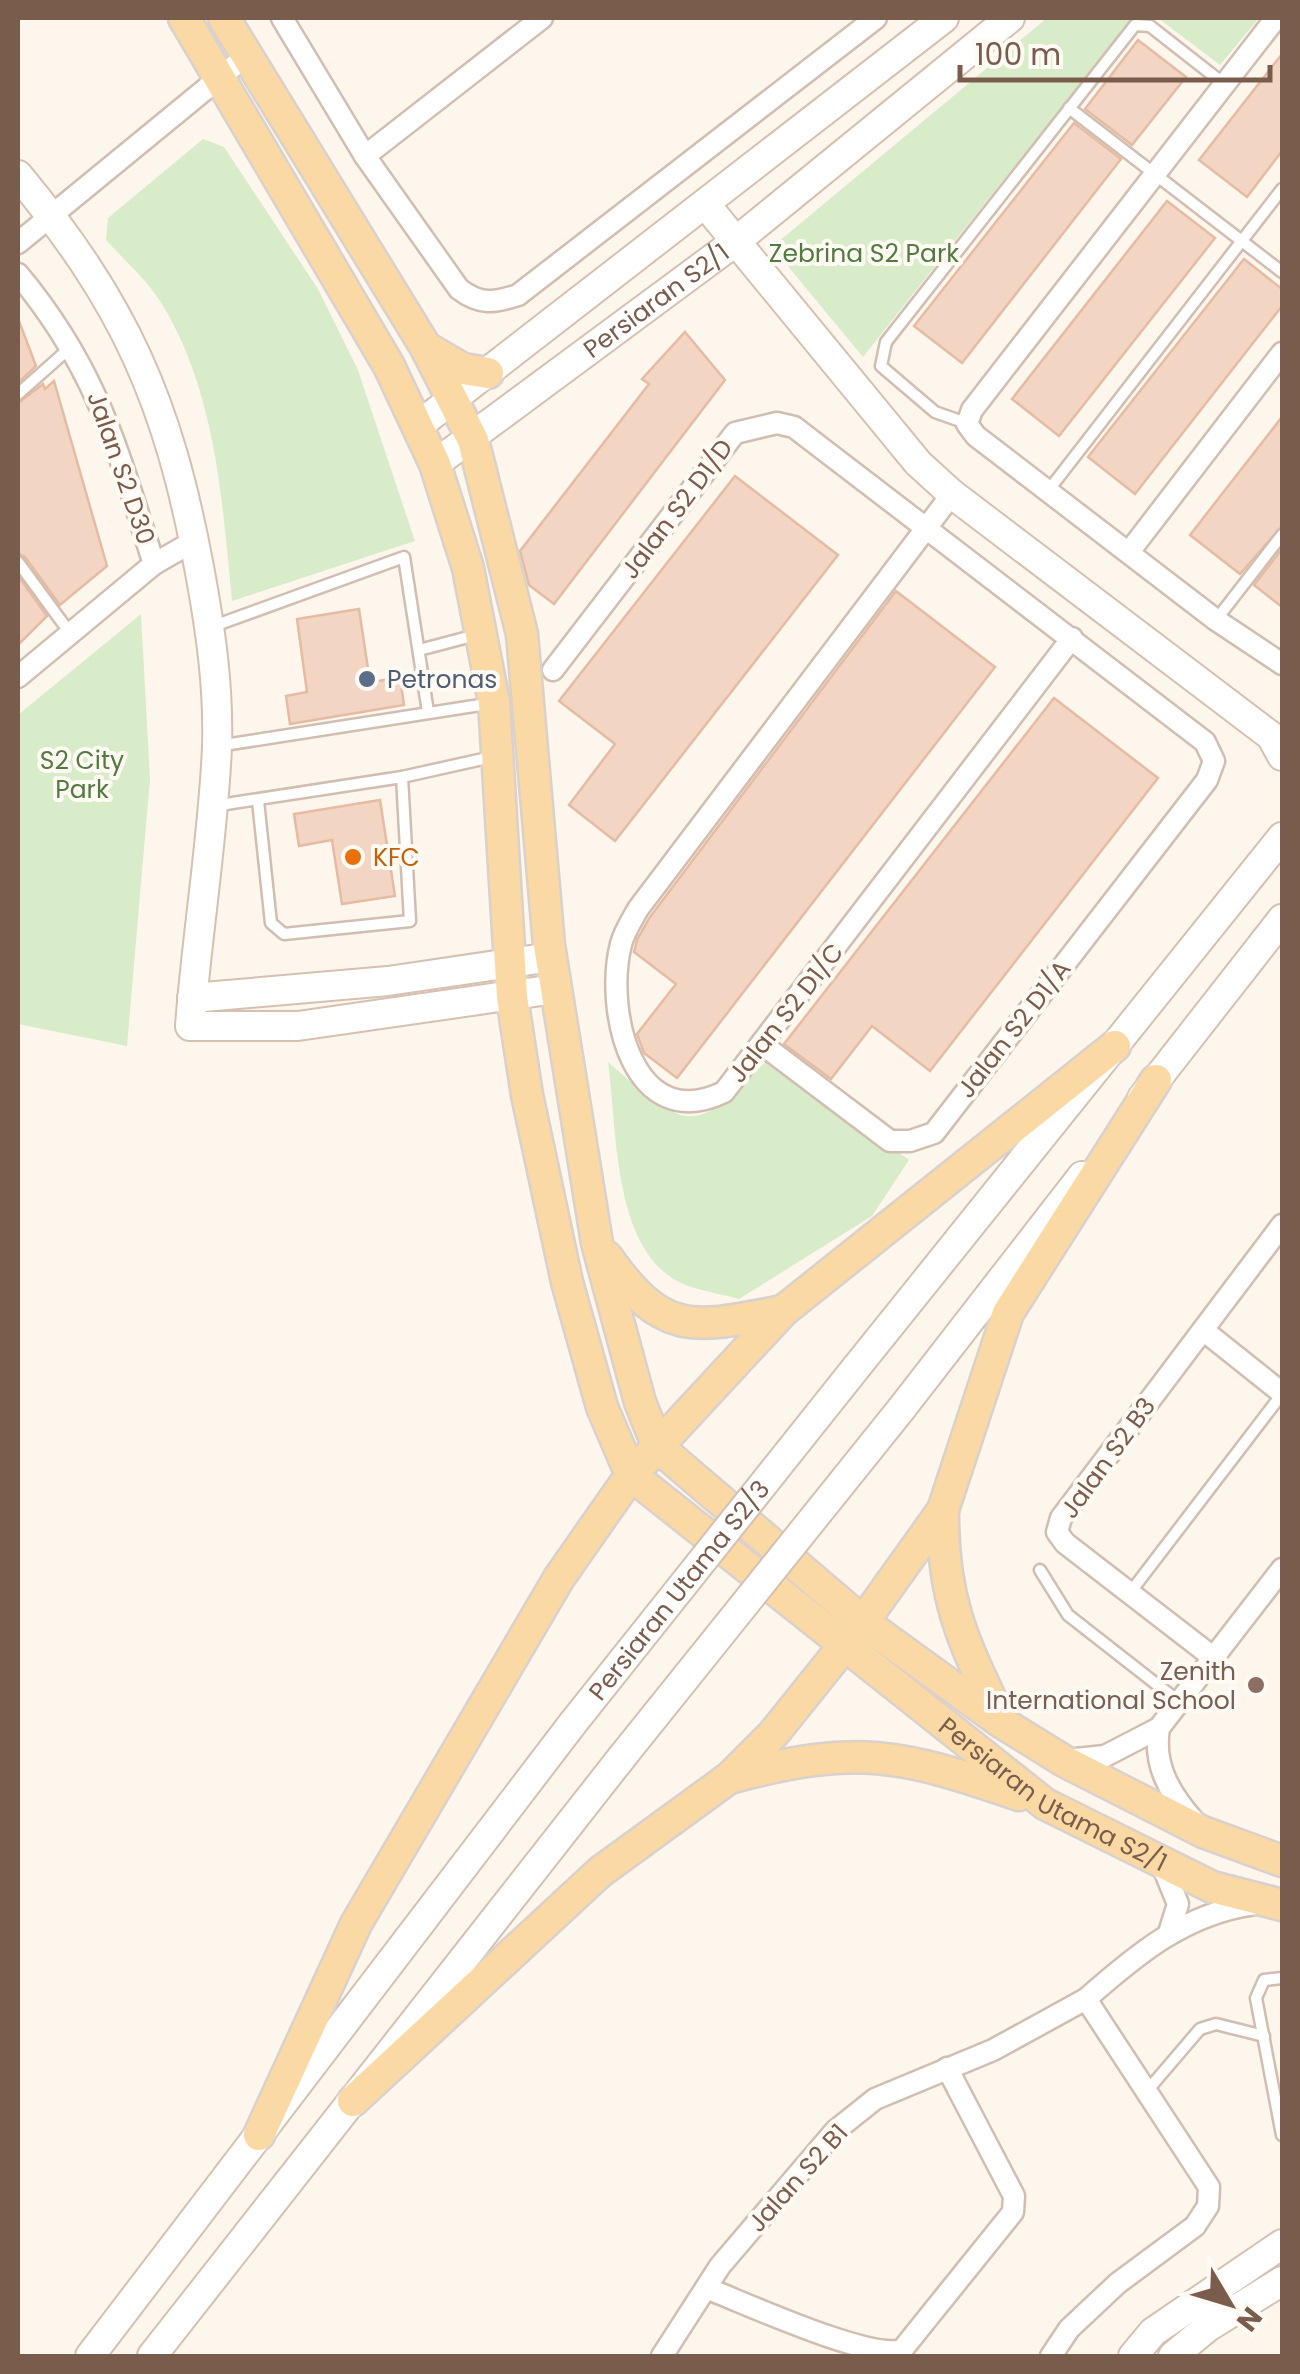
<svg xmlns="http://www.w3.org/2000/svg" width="1300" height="2374" font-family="Poppins,sans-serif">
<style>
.green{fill:#d8ecc9}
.building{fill:#f3d5c3;stroke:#e6bba3;stroke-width:2.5}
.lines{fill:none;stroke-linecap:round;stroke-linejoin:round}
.lane-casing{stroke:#d1beb0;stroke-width:15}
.street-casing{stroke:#d1beb0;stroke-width:25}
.secondary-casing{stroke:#d6c0b0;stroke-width:32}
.primary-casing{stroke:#dad1cd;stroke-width:35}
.lane{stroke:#fff;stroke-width:10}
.street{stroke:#fff;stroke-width:20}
.secondary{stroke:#fff;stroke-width:28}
.primary{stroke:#fbd9a5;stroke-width:30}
.secondary-bridge-casing{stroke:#d6c0b0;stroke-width:32;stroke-linecap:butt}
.secondary-bridge{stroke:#fff;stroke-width:28}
.service-dot{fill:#5c6f8a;stroke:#fffaf3;stroke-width:4}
.food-dot{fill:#e8710a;stroke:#fffaf3;stroke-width:4}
.education-dot{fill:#8d6e63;stroke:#fffaf3;stroke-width:4}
.labels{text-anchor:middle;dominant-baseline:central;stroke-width:8;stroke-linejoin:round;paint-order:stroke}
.park-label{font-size:25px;fill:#537a41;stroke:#fffaf3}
.street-label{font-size:25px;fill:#7a5c4d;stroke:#fffaf3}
.service-label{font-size:25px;fill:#4e5e75;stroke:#fffaf3;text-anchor:start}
.food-label{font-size:25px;fill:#c56008;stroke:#fffaf3;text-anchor:start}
.education-label{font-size:25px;fill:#785e54;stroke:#fffaf3;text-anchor:end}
</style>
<rect width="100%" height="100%" fill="#fdf6ec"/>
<g class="green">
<polygon points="1047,18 1132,18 863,357 772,247"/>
<polygon points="1158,18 1259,18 1220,65"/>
<path d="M203,139L224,147L318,289L358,370L415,541L232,601C222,499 216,393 162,304C148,281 124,260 106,240L108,218Z"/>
<polygon points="141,614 150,779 127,1046 18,1024 18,715"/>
<path d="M769,1058L909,1160L872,1216L739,1299C719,1293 690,1290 672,1278C613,1239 617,1128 608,1062C689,1133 694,1137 769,1058Z"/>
</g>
<g class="building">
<polygon points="1138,40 1186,77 1132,145 1085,109"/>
<polygon points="1282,54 1282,151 1247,197 1199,160"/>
<polygon points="1074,123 1121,159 962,363 914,326"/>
<polygon points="1167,201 1215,238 1059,436 1012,399"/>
<polygon points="1244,259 1282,289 1282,306 1135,494 1088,457"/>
<polygon points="19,321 36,366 18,383 18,322"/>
<polygon points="685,332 725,380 554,604 529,585 520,551 649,384 642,379"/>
<polygon points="54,381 107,566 60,605 25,557 18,553 18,403 43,384 45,389"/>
<polygon points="1282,417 1282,526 1240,574 1190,535"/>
<polygon points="735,476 838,555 615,841 569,805 615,744 559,701"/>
<polygon points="1282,549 1282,607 1254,585"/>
<polygon points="18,576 47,616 18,645"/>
<polygon points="896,591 995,667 677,1078 644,1053 637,1034 676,984 634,952 637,940 650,917"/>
<polygon points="359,609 370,682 400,678 404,705 290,724 286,696 307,692 297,619"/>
<polygon points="1054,698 1158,778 930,1071 872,1026 831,1079 784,1044"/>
<polygon points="380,800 395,896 342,904 332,840 299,846 294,814"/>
</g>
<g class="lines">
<g class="lane-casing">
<g id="lane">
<polyline points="1069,108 1282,272"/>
<polyline points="18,394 72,346"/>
<polyline points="966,423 935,412 881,366 886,342 1135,25 1150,26 1224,84"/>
<polyline points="1048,491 1282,189"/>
<polyline points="18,562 70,633"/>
<polyline points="1216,620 1282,535"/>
<polyline points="211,627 404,557 428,712"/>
<polyline points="419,650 476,635"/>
<polyline points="218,746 493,703"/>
<polyline points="258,801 271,923 284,934 410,921 402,777"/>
<polyline points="213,806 402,777 492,757"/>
<polyline points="1040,1570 1068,1615 1178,1701"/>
<polyline points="1129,1594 1282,1394"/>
<polyline points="1282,1978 1264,1980 1256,1998 1282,2135"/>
<polyline points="1147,2091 1200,2029 1216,2024 1264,2036"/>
</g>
</g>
<g class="street-casing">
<g id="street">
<path d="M282,18L365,156L459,289C480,305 494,303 518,295L876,18"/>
<polyline points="1276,18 972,410 967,424 976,436 1216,620 1282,664"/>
<polyline points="365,156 542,18"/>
<polyline points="18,243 246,56"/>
<path d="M18,274C98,370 117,449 154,564"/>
<path d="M952,494L638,909C632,920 624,932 621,944C604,1011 633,1136 724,1092L1072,638"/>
<polyline points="1129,552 1282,353"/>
<polyline points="553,670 735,433 777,423 794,427 1205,742 1214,761 1207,780 934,1133 910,1141 890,1141 763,1045"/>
<polyline points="18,677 154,564 194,541"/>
<polyline points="1203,1330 1282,1393"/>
<polyline points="1214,1658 1065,1543 1057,1532 1061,1518 1282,1225"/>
<path d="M1159,1728C1153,1765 1169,1792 1193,1820"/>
<polyline points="1066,1760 1105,1756 1159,1728 1282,1569"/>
<polyline points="1162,1865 1178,1904 1169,1933"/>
<path d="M1086,1999C1137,1954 1186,1913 1255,1904"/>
<path d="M706,2288C745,2303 868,2360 902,2350L1013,2212L1014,2196L947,2068"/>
<polyline points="662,2356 720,2266 835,2131 875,2099 993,2050 1086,1999 1209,2187 1208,2206 1195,2226 1118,2283 1069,2329 1051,2356"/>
</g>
</g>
<g class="secondary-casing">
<g id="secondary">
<path d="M18,175C125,304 168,401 199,567C210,626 219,686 217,747C213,840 197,933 190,1026H298L555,989"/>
<polyline points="706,205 918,463 952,494 1271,736 1282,756"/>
<polyline points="419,425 944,18"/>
<path id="s1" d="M435,464L735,242L1010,18"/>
<polyline points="192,998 388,981 551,957"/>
<polyline points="1142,1098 1282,919"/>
<polyline points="855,1369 1282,837"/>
<polyline points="902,1408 1082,1176"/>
<polyline points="90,2356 573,1723"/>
<polyline points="152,2356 622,1757"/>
<polyline points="1133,2356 1153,2332 1282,2244"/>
<polyline points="1173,2356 1208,2327 1282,2281"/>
</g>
</g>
<g class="primary-casing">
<g id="primary">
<path id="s2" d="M184,18L389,366L435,464L468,568L494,702L512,997L527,1095L567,1282L602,1407L631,1475L1045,1804L1212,1887L1282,1905"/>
<polyline points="224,18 425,346 473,440 522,634 549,945 597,1243 640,1402 658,1447 863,1622 1001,1722 1064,1761 1203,1832 1282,1861"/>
<polyline points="427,348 463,369 488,373"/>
<path d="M607,1257C664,1338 694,1328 783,1311"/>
<path d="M943,1510C942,1600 963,1641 1001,1721"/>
<path d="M733,1777C857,1744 900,1754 1019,1795"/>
<polyline points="353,2101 600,1872 729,1778 774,1733 863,1622 943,1510 1008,1313 1156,1080"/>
<polyline points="259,2135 356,1924 559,1578 631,1475 783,1311 1115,1046"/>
</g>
</g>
<use href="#lane" class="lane"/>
<use href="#street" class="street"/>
<use href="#secondary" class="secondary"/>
<use href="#primary" class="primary"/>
<g class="secondary-bridge-casing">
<g id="secondary-bridge">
<path id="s3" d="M573,1723L855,1369"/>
<polyline points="622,1757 902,1408"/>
</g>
</g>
<use href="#secondary-bridge" class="secondary-bridge"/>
</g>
<circle class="service-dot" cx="367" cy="679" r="10"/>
<circle class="food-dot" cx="353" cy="857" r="10"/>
<circle class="education-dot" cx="1256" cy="1685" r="10"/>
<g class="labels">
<g class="park-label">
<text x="864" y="253">Zebrina S2 Park</text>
<text x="82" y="760">S2 City<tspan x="82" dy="29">Park</tspan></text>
</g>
<g class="street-label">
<text stroke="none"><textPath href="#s1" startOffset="275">Persiaran S2/1</textPath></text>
<text transform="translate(121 468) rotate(71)">Jalan S2 D30</text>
<text transform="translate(677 509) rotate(-53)">Jalan S2 D1/D</text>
<text transform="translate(786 1013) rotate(-52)">Jalan S2 D1/C</text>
<text transform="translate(1014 1029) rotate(-52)">Jalan S2 D1/A</text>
<text transform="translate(1108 1458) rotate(-54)">Jalan S2 B3</text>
<text stroke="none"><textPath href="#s3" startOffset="170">Persiaran Utama S2/3</textPath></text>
<text stroke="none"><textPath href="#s2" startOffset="2078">Persiaran Utama S2/1</textPath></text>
<text transform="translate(798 2178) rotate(-48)">Jalan S2 B1</text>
</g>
<g class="service-label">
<text x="387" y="679">Petronas</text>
</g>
<g class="food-label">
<text x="373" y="857">KFC</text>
</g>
<g class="education-label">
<text x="1236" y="1671">Zenith<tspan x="1236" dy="29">International School</tspan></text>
</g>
</g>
<rect width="1300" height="2374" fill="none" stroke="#7a5c4d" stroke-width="40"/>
<g transform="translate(1230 2304) rotate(128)" stroke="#fffaf3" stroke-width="8" paint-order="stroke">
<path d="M0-8L18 38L0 25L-18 38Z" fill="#7a5c4d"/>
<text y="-15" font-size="28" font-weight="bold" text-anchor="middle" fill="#7a5c4d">N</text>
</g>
<path d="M960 65v15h310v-15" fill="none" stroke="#7a5c4d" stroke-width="5"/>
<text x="975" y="65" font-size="30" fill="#7a5c4d" stroke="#fffaf3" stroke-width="8" paint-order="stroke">100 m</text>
</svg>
